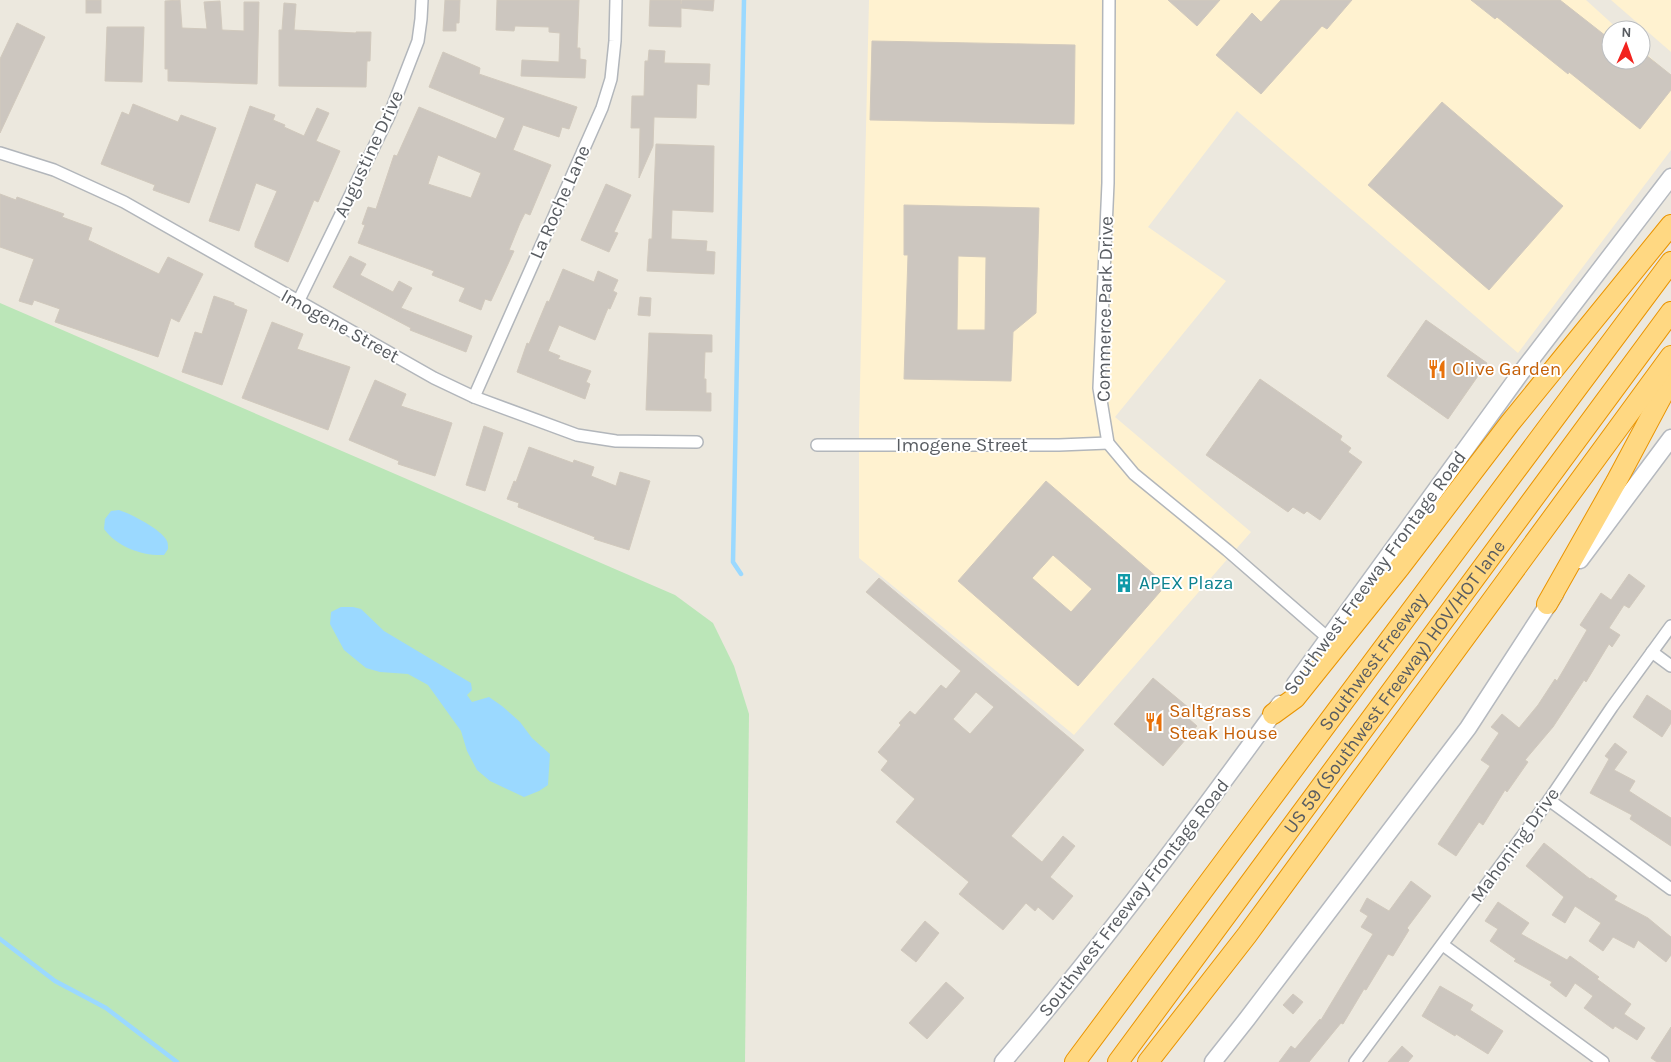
<svg xmlns="http://www.w3.org/2000/svg" width="1671" height="1062" font-family="Karla,sans-serif">
<style>
.commercial{fill:#fff2d0}
.green{fill:#bbe6b8}
.water{fill:#9bd9ff}
.lines{fill:none;stroke-linecap:round;stroke-linejoin:round}
.stream{stroke:#9bd9ff;stroke-width:4.5}
.building{fill:#ccc6bf;stroke:#d1c9bd;fill-rule:evenodd}
.street-casing{stroke:#b2b6bb;stroke-width:14}
.secondary-casing{stroke:#b5b9bf;stroke-width:19}
.highway-casing{stroke:#ea9400;stroke-width:22}
.street{stroke:#fff;stroke-width:11}
.secondary{stroke:#fff;stroke-width:16}
.highway{stroke:#ffd882;stroke-width:20}
.labels{text-anchor:middle;dominant-baseline:central;stroke-width:4;stroke-linejoin:round;paint-order:stroke}
.street-label{font-size:19px;fill:#585c61;stroke:#fff}
.food-label{font-size:19px;fill:#c56008;stroke:#fff;text-anchor:start}
.culture-label{font-size:19px;fill:#0d838f;stroke:#fff;text-anchor:start}
</style>
<rect width="100%" height="100%" fill="#ece8de"/>
<g class="commercial">
<polygon points="869,0 1586,0 1619,30 1611,30 1611,60 1641,60 1641,49 1671,76 1671,150 1518,353 1237,111 1148,227 1226,281 1115,417 1251,532 1074,735 859,558 859,428"/>
<polygon points="1611,0 1671,0 1671,52"/>
</g>
<polygon class="green" points="0,303 675,595 713,623 734,666 749,714 745,1062 0,1062"/>
<g class="water">
<path d="M119,510C131,514 161,529 167,541C168,543 168,546 168,549L164,555C142,556 117,547 104,529L105,519L111,511Z"/>
<polygon points="341,607 353,607 361,609 384,631 471,683 472,690 467,695 472,702 489,697 502,706 520,722 532,738 550,754 548,785 539,791 524,797 490,781 477,770 467,751 461,731 428,685 408,674 380,672 366,668 344,650 330,624 331,612"/>
</g>
<g class="lines">
<g class="stream">
<polyline points="741,574 733,562 744,0"/>
<polyline points="0,939 55,981 106,1008 177,1062"/>
</g>
</g>
<g class="building">
<rect x="86" y="0" width="15" height="13"/>
<polygon points="180,0 182,28 207,29 204,2 220,1 222,30 244,31 244,2 259,2 257,84 168,81 168,69 165,69 165,1"/>
<polygon points="445,0 460,0 459,23 456,23 456,31 443,31"/>
<polygon points="497,0 579,0 577,48 580,48 580,59 586,60 585,78 521,76 522,60 559,62 560,33 549,32 549,27 515,26 514,31 496,30"/>
<polygon points="650,0 681,0 681,4 682,0 714,0 713,11 681,8 681,27 649,26"/>
<polygon points="1168,0 1220,0 1197,26"/>
<polygon points="1281,0 1352,0 1327,29 1322,26 1261,94 1216,55 1252,13 1261,22"/>
<polygon points="1471,0 1560,0 1611,40 1611,60 1641,60 1641,51 1671,75 1671,90 1640,129 1569,72 1568,74 1497,17 1495,19"/>
<polygon points="284,3 296,4 294,30 356,33 356,32 371,32 370,61 367,61 366,87 279,86 279,30 282,30"/>
<polygon points="17,23 45,37 0,133 0,59"/>
<polygon points="107,27 144,27 142,82 105,81"/>
<polygon points="872,41 1075,45 1074,124 870,120"/>
<polygon points="649,50 665,51 664,63 710,64 709,85 697,84 696,118 654,117 653,146 639,178 640,128 631,128 632,96 644,96 645,61 648,61"/>
<path d="M443,52L480,68L479,74L577,107L569,129L562,127L559,137L523,125L513,150L551,165L530,215L525,213L520,223L509,250L514,251L491,301L485,299L481,310L459,301L465,288L432,275L434,271L358,243L365,225L362,224L368,207L376,209L394,155L397,156L419,107L496,139L505,118L429,87ZM438,155L481,173L471,198L428,184Z"/>
<polygon points="1442,102 1563,206 1489,290 1368,185"/>
<polygon points="133,104 178,122 181,115 216,128 189,203 153,190 155,185 101,164 122,112 129,115"/>
<polygon points="250,106 275,115 273,120 285,125 284,127 304,136 317,108 329,113 316,141 340,151 318,202 314,200 288,262 255,247 255,243 277,191 256,183 239,231 209,221"/>
<polygon points="656,144 714,146 713,212 672,210 671,239 707,241 706,251 715,252 714,274 647,271 649,239 652,239"/>
<polygon points="606,184 631,195 614,232 618,233 609,252 581,240"/>
<polygon points="0,194 16,200 17,197 64,214 62,217 92,228 88,240 159,274 168,257 203,274 179,322 171,318 158,357 55,322 60,309 34,300 32,305 19,301 34,259 0,247"/>
<path d="M904,205L1039,208L1036,313L1013,332L1011,381L904,379L908,255H904ZM958,256L986,257L985,330H957Z"/>
<polygon points="350,256 366,264 360,275 393,292 399,281 412,288 401,308 472,336 466,352 410,330 411,328 333,287"/>
<polygon points="563,269 594,282 598,271 618,280 613,291 617,293 610,309 608,308 595,340 559,325 548,351 560,356 558,359 591,371 586,382 590,384 585,399 517,372 527,343 529,344 547,301 549,302"/>
<polygon points="214,296 234,303 234,305 247,310 222,385 182,372 195,332 202,334"/>
<polygon points="640,297 651,298 650,316 638,315"/>
<polygon points="1426,320 1487,363 1448,419 1387,376"/>
<polygon points="272,322 303,334 297,349 350,367 328,430 242,398"/>
<polygon points="649,333 712,335 712,352 705,352 704,379 706,379 706,393 711,393 711,411 646,410"/>
<polygon points="1260,379 1342,436 1340,440 1351,448 1348,452 1362,462 1320,520 1307,511 1304,514 1293,507 1288,512 1206,455"/>
<polygon points="375,380 406,394 401,406 452,423 435,476 398,464 399,461 349,440"/>
<polygon points="484,426 503,433 485,491 466,485"/>
<polygon points="529,447 573,463 574,460 594,467 591,476 616,486 620,472 650,481 629,550 594,539 595,537 518,507 519,503 507,499 514,481 516,482"/>
<path d="M1046,481L1166,585L1078,686L958,581ZM1053,555L1092,589L1071,612L1032,578Z"/>
<polygon points="1629,574 1645,586 1629,608 1624,605 1609,628 1620,635 1612,647 1609,644 1586,682 1584,680 1553,727 1525,760 1528,762 1507,792 1505,790 1483,825 1479,822 1456,856 1438,844 1490,766 1481,760 1499,733 1491,727 1502,714 1519,728 1538,705 1555,679 1557,681 1587,630 1580,625 1601,593 1611,600"/>
<path d="M879,578L1084,750L1011,836L1042,862L1063,836L1075,846L1050,877L1073,896L1053,920L1038,907L1035,911L1026,903L1003,930L959,894L969,882L896,822L915,799L881,770L888,761L878,752L901,725L899,723L910,711L915,715L941,685L946,689L961,671L866,592ZM976,692L994,707L970,734L953,719Z"/>
<polygon points="1153,678 1195,713 1189,719 1197,726 1163,766 1114,724"/>
<polygon points="1647,695 1671,711 1671,723 1662,737 1633,717"/>
<polygon points="1615,743 1627,752 1614,770 1635,781 1629,791 1671,818 1671,846 1630,819 1632,815 1590,793 1609,759 1605,756"/>
<polygon points="1544,843 1590,879 1591,878 1617,896 1614,900 1648,918 1671,937 1671,955 1666,962 1638,940 1634,948 1613,937 1603,951 1589,941 1601,923 1575,906 1565,923 1552,915 1564,897 1526,866"/>
<polygon points="1411,881 1431,896 1407,928 1409,930 1393,956 1388,954 1366,990 1364,989 1343,1024 1341,1023 1309,1062 1279,1062 1291,1046 1295,1049 1320,1019 1321,1020 1373,934 1361,927 1368,916 1360,911 1367,898 1389,911"/>
<polygon points="1498,902 1529,923 1521,934 1567,960 1570,956 1599,977 1597,979 1631,1004 1624,1014 1645,1028 1637,1040 1615,1026 1613,1029 1584,1008 1593,996 1575,983 1566,997 1550,985 1552,982 1514,961 1516,959 1490,941 1498,929 1485,921"/>
<polygon points="925,921 939,933 916,962 901,950"/>
<polygon points="946,982 964,998 927,1039 909,1023"/>
<polygon points="1440,986 1473,1005 1470,1010 1503,1031 1488,1054 1456,1034 1455,1036 1422,1016"/>
<polygon points="1293,994 1303,1002 1293,1014 1283,1005"/>
<polygon points="1671,1027 1671,1062 1657,1062 1651,1058"/>
<polygon points="1402,1046 1413,1056 1408,1062 1388,1062"/>
</g>
<g class="lines">
<g class="street-casing">
<g id="street">
<polyline points="1109,0 1108,183 1099,388 1108,443 1134,474 1227,550 1328,638"/>
<polyline points="0,153 54,170 124,202 434,378 474,397 577,435 616,441 697,442"/>
<polyline points="298,302 389,116 418,41 421,19 422,0"/>
<polyline points="474,397 602,108 611,79 615,41 616,0"/>
<polyline points="817,445 1059,445 1108,443"/>
<polyline points="1652,652 1671,666"/>
<polyline points="1549,800 1671,889"/>
<polyline points="1443,945 1603,1062"/>
<polyline points="1355,1062 1549,800 1612,707 1671,626"/>
</g>
</g>
<g class="secondary-casing">
<g id="secondary">
<polyline points="1580,560 1671,438"/>
<polyline points="1295,684 1520,374 1671,177"/>
<path d="M1003,1062C1101,947 1192,826 1280,704"/>
<polyline points="1213,1062 1247,1019 1468,728 1555,594"/>
</g>
</g>
<g class="highway-casing">
<g id="highway">
<polyline points="1547,604 1616,482 1671,379"/>
<polyline points="1273,714 1295,698 1400,567 1510,423 1671,225"/>
<path id="s1" d="M1075,1062L1671,262"/>
<path id="s2" d="M1118,1062L1671,312"/>
<polyline points="1148,1062 1247,935 1671,356"/>
</g>
</g>
<use href="#street" class="street"/>
<use href="#secondary" class="secondary"/>
<use href="#highway" class="highway"/>
</g>
<defs>
<g id="restaurant-bare" transform="scale(1.5)"><path d="M-5-6h1v4h1v-4h1v4h1v-4h1v5L-1.5 .5V6h-2V.5L-5-1ZM5-6V6H3V1.5H1.5Q1.5-4 5-6Z" fill="#e8710a" stroke="#fff" stroke-width="2.5" paint-order="stroke"/></g>
<g id="building-bare" transform="scale(1.5)"><path d="M-4-6H4V6H1V3H-1V6H-4ZM-2.5-4.3h1.7v1.8h-1.7ZM.8-4.3h1.7v1.8H.8ZM-2.5-1h1.7V.8h-1.7ZM.8-1h1.7V.8H.8Z" fill="#0f9aa8" stroke="#fff" stroke-width="2.5" paint-order="stroke"/></g>
</defs>
<g fill-rule="evenodd">
<use href="#restaurant-bare" x="1437" y="369"/>
<use href="#building-bare" x="1124" y="583"/>
<use href="#restaurant-bare" x="1154" y="722"/>
</g>
<g class="labels">
<g class="street-label">
<text transform="translate(369 154) rotate(-65)">Augustine Drive</text>
<text transform="translate(560 202) rotate(-66)">La Roche Lane</text>
<text transform="translate(1105 309) rotate(-89)">Commerce Park Drive</text>
<text transform="translate(340 326) rotate(29)">Imogene Street</text>
<text x="962" y="445">Imogene Street</text>
<text transform="translate(1375 573) rotate(-54)">Southwest Freeway Frontage Road</text>
<text stroke="none"><textPath href="#s1" startOffset="499">Southwest Freeway</textPath></text>
<text stroke="none"><textPath href="#s2" startOffset="466">US 59 (Southwest Freeway) HOV/HOT lane</textPath></text>
<text transform="translate(1515 845) rotate(-54)">Mahoning Drive</text>
<text transform="translate(1134 898) rotate(-52)">Southwest Freeway Frontage Road</text>
</g>
<g class="food-label">
<text x="1452" y="369">Olive Garden</text>
<text x="1169" y="711">Saltgrass<tspan x="1169" dy="22">Steak House</tspan></text>
</g>
<g class="culture-label">
<text x="1139" y="583">APEX Plaza</text>
</g>
</g>
<g transform="translate(1626 45) rotate(2)"><circle r="24" fill="#ffffff" stroke="#bcbec0"/>
<path d="M0-4L9 19L0 12L-9 19Z" fill="#f2231e"/>
<text y="-8" font-size="14" font-weight="bold" text-anchor="middle" fill="#585c61">N</text>
</g>
</svg>
